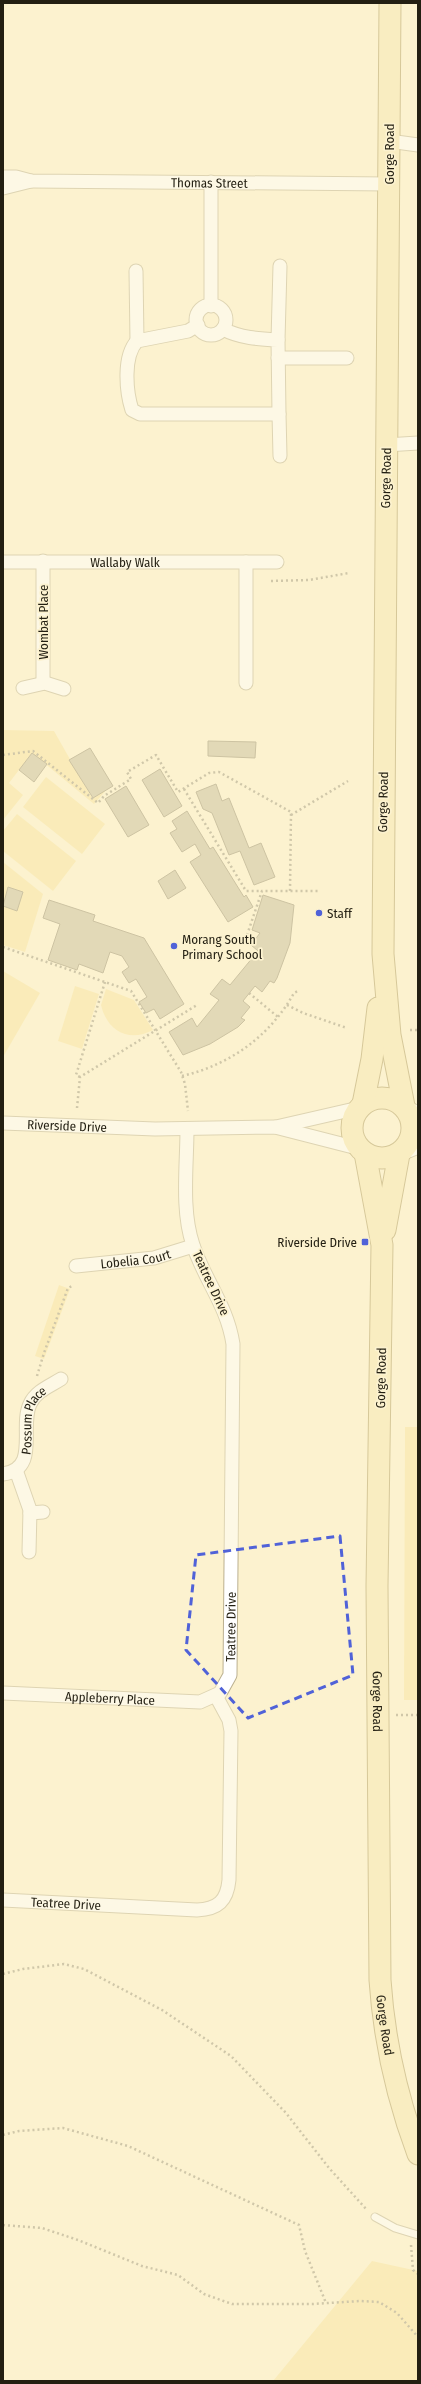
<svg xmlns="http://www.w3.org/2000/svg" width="421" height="2384" font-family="'Fira Sans Condensed',sans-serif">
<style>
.green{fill:#f9e39e}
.building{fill:#c4ba99;stroke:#948a6b}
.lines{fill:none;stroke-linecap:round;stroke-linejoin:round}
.service-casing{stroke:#bbb090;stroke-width:9}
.minor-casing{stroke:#bbb090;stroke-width:15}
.tertiary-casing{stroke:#bbb090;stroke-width:19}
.primary-casing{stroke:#a99557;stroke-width:23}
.path{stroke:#9b937a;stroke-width:2.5;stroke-dasharray:2 3;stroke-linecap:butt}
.service{stroke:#fff;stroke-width:7}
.minor{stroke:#fff;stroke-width:13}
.tertiary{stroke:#fff;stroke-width:17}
.primary{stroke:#f7e6b0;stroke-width:21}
.marked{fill:none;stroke:#5062d8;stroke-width:3;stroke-dasharray:8 5;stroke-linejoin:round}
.poi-dot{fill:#5062d8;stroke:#fcf2cf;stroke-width:1.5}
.labels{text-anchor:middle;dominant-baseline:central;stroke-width:3.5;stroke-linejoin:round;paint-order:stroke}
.street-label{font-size:13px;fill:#231f12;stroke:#fcf2cf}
.poi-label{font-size:13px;fill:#231f12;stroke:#fcf2cf;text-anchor:start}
</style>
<rect width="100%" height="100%" fill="#fcf2cf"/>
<g class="green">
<polygon points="3,730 54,731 92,798 107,789 94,804 32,753 9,783 23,795 3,820"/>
<polygon points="46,777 105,824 82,854 23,807"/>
<polygon points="17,814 76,861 53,891 3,851 3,831"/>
<polygon points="3,862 43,894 25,952 3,945"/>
<polygon points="3,971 40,993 3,1057"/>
<polygon points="75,986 99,994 82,1049 58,1041"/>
<path d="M106,989L134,1000L153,1030C129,1043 107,1031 101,1005Z"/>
<polygon points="59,1285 70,1289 44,1359 35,1356"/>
<polygon points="405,1427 418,1427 418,1700 404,1700"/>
<polygon points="372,2261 418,2271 418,2381 273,2381"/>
</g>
<g class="building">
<polygon points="208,741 256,742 255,758 208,756"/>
<polygon points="90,748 113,786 93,798 69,760"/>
<polygon points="32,753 47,764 34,782 19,770"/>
<polygon points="160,769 182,806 164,817 142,780"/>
<polygon points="216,784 222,801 229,798 249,848 261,843 275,877 254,885 240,851 229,855 212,813 203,809 196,792"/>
<polygon points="126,786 149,825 128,837 105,799"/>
<polygon points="187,811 210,849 213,847 244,897 246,895 253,907 228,922 190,862 201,855 195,844 182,852 170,833 177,829 172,821"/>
<polygon points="175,870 186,888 168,899 158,881"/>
<polygon points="8,887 23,892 17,911 3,906"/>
<polygon points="263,895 294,905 290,943 277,978 274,983 270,981 262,992 255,986 243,1001 250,1007 241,1018 245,1020 238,1027 210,1044 183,1055 169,1032 192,1018 197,1027 219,1000 210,994 222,979 230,985 258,951 251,945 260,933 252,930"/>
<polygon points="49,900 95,915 93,921 144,938 184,1004 160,1019 154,1009 146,1013 139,1002 147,997 136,979 129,983 122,972 129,967 122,956 110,952 103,973 79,964 77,970 48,960 60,924 43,918"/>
</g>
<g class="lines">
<g class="service-casing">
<polyline id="service" points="375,2217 395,2228 418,2235"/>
</g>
<g class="minor-casing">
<g id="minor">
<polyline points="389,141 418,145"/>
<path id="s1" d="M3,177H16L31,181L389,184"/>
<polyline points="3,188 31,181"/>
<polyline points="136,271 137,341"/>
<circle cx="211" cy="320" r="15"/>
<polyline points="211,306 211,182"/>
<path d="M198,325L188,331L137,341C123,356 126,391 132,410L140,414H279L278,340C259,339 240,338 223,329"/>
<polyline points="278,340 280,266"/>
<polyline points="278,358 347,358"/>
<polyline points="279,414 280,456"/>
<polyline points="386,445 418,443"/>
<path id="s2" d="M3,562H277"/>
<polyline points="43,683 43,561"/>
<polyline points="246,683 246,562"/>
<polyline points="23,688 45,683 64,689"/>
<path id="s3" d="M3,1123L155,1129L275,1127L361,1149"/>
<polyline points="276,1127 359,1108"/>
<path id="s4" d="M76,1266L154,1258L193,1246"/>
<polyline points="16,1470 30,1510 29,1552"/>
<path id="s5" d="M3,1474C40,1469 19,1427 30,1404C36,1391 50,1386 61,1379"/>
<polyline points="30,1513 43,1512"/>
<path id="s6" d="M3,1693L200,1702L220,1693L230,1675L233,1344C227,1305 205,1281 193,1245C181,1210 187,1166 187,1129"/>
<path id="s7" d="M3,1900L197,1910C218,1909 227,1901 229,1880L231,1731L229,1720L216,1696"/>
</g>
</g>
<g class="tertiary-casing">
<g id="tertiary">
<polyline points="407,1110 418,1115"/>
<polyline points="401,1152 418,1145"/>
</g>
</g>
<g class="primary-casing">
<g id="primary">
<polyline points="390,3 383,954 390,1035 404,1106"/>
<circle cx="382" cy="1128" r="30"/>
<polyline points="363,1104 372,1059 378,1008"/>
<path id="s8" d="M365,1153L382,1245L377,1586L380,1980C384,2039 397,2098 418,2154"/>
<polyline points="385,1230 399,1154"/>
</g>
</g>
<g class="path">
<polyline points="271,581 309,580 349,573"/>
<polyline points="3,755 33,751 98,803 104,796 131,779 127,772 156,755 178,792 209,773 219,772 291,812 290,891"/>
<polyline points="184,789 246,891 262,891"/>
<polyline points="291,815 348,781"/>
<polyline points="247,935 262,891 319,891"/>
<polyline points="3,947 131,991 181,1072 185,1084 188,1111"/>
<polyline points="249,993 278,1017"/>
<polyline points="287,1005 303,1013 347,1028"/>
<polyline points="410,1030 418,1030"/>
<path d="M182,1076C230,1065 270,1036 294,993L298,991"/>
<polyline points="80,1077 76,1075 105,982"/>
<polyline points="77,1108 80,1077 197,1005"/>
<polyline points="37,1376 44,1353 68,1288 72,1286"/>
<polyline points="396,1715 418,1715"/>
<polyline points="3,1974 23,1969 64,1964 84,1969 162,2010 231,2056 286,2113 329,2168 367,2210"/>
<polyline points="3,2135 19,2131 63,2128 128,2146 299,2225 305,2251 326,2303"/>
<polyline points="3,2225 42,2228 78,2240 142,2266 178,2275 204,2294 232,2304 312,2304 360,2301 379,2302 397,2313 418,2337"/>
<polyline points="411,2245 413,2270 418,2274"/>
</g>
<use href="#service" class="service"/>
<use href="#minor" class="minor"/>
<use href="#tertiary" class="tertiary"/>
<use href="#primary" class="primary"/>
</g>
<path d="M0 0H421V2384H0ZM340,1536L353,1675L248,1718L186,1650L196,1555Z" fill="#fcf2cf" fill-opacity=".55" fill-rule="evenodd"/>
<path class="marked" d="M340,1536L353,1675L248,1718L186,1650L196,1555Z"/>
<g class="poi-dot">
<circle cx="319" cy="913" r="4"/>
<circle cx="174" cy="946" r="4"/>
<rect x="361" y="1238" width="8" height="8" rx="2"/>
</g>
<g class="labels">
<g class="street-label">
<text transform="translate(389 154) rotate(-90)">Gorge Road</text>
<text stroke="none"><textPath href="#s1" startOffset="207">Thomas Street</textPath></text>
<text transform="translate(386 478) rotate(-89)">Gorge Road</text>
<text stroke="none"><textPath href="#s2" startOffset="122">Wallaby Walk</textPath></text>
<text transform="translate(43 622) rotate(-90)">Wombat Place</text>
<text transform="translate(383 802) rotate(-89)">Gorge Road</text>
<text stroke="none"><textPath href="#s3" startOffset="64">Riverside Drive</textPath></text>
<text stroke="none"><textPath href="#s4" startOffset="60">Lobelia Court</textPath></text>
<text transform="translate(211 1283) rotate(65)">Teatree Drive</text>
<text transform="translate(381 1378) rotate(-89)">Gorge Road</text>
<text stroke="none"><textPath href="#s5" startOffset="68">Possum Place</textPath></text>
<text stroke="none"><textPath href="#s6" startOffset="288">Teatree Drive</textPath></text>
<text stroke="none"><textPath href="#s6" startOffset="107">Appleberry Place</textPath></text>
<text stroke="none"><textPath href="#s8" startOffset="550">Gorge Road</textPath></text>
<text stroke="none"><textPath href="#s7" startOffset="63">Teatree Drive</textPath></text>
<text stroke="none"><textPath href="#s8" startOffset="874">Gorge Road</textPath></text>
</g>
<g class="poi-label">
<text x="327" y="913">Staff</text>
<text x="182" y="939">Morang South<tspan x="182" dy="15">Primary School</tspan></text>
<text x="357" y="1242" text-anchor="end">Riverside Drive</text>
</g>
</g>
<rect width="421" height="2384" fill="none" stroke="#231f12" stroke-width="8"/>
</svg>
